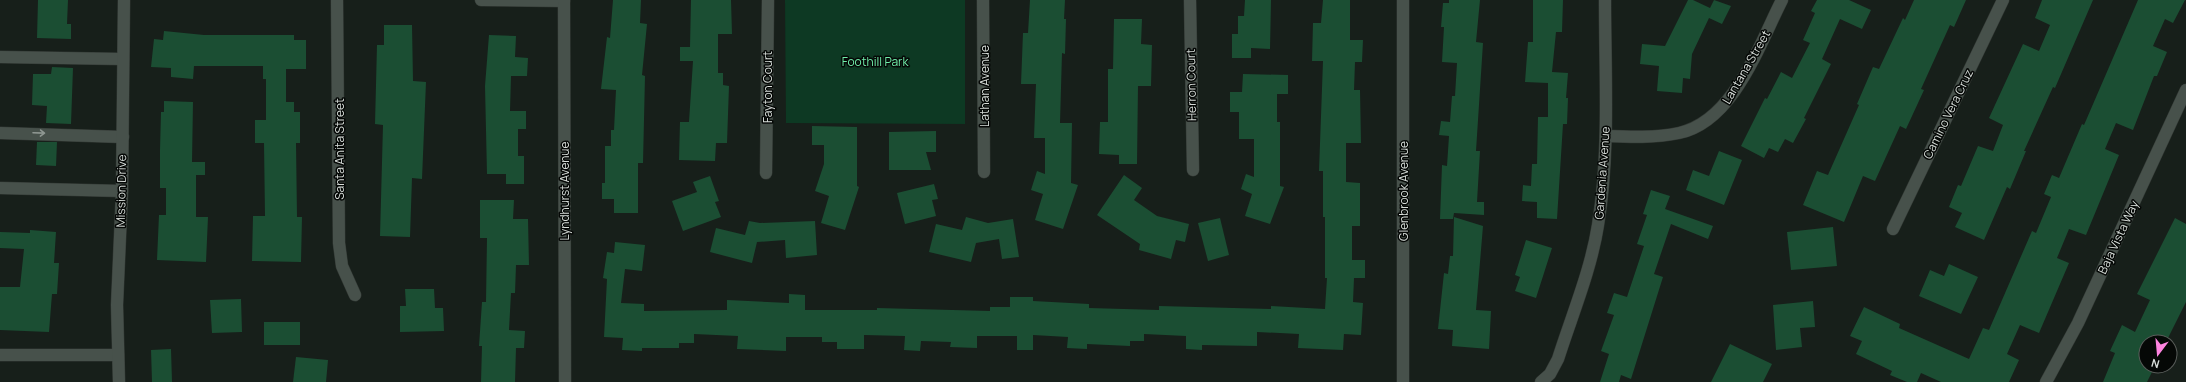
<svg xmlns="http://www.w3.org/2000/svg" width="2186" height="382" font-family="Manrope,sans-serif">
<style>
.green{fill:#0d3923}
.building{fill:#1b4e33}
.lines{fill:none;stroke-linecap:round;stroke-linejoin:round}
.minor-casing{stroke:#323834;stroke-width:13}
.minor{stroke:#47514b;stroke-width:12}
.oneway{stroke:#8f9792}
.labels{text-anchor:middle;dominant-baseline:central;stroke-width:3;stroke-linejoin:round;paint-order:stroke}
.park-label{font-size:12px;fill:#71efab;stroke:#050806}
.street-label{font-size:12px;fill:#d7ddd9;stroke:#050806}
</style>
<rect width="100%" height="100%" fill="#171f1a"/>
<polygon class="green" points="785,0 965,0 965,124 786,123"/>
<g class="building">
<polygon points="38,0 68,0 67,24 71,24 71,39 37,38"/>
<polygon points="613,0 641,0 640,23 647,24 642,75 645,76 643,163 638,163 638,213 614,213 614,199 602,199 602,183 605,183 605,146 611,146 611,130 614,130 616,90 601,89 607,37 610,38"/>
<polygon points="691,0 731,0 732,34 718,34 718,73 723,73 723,85 729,86 727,143 716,143 715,161 679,160 680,122 689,122 693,61 680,61 680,47 690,47"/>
<polygon points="1030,0 1065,0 1064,19 1066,19 1065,54 1062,53 1060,123 1072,123 1071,183 1078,185 1063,229 1035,220 1043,194 1031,190 1037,171 1045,174 1045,138 1034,138 1036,84 1021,84 1023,33 1028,33"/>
<polygon points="1245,0 1271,0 1270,49 1251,48 1251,58 1232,58 1232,34 1238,34 1238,16 1244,16"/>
<polygon points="1323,0 1350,0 1350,40 1363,40 1362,62 1355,62 1354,90 1360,90 1361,143 1346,143 1346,182 1360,183 1360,226 1352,226 1352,260 1365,260 1365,278 1354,278 1353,302 1363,303 1361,335 1344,334 1343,350 1298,348 1299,334 1257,332 1257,346 1202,345 1202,350 1186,349 1186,336 1144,334 1144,341 1130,341 1130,346 1087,344 1087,349 1067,348 1068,337 1033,335 1033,350 1017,350 1017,336 977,336 977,348 950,347 951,342 921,341 920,351 904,350 905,336 864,335 864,349 837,349 837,342 822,342 822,337 786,337 786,351 737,349 738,336 694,334 694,343 679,343 679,348 642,348 642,351 622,350 623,338 604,337 607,279 603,278 607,252 614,253 615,242 645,245 642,271 625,269 621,303 644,304 644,311 727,310 727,300 789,303 789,294 805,295 805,310 877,310 877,308 990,311 990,307 1010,307 1010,297 1033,297 1033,301 1089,304 1089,308 1159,310 1159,306 1271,309 1271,306 1325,309 1327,278 1325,278 1325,217 1323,217 1323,171 1319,171 1323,61 1312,61 1313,23 1321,23"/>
<polygon points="1449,0 1480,0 1476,42 1483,43 1476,151 1480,151 1477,202 1484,202 1484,215 1454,213 1453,219 1440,219 1442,165 1447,166 1449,136 1439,135 1441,121 1450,122 1452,96 1455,96 1457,63 1442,62 1444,27 1441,27 1443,3 1449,3"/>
<polygon points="1533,0 1563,0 1562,32 1556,32 1552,72 1568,73 1566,98 1568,98 1567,124 1563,124 1557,219 1537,218 1537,202 1522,201 1523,185 1531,186 1532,164 1537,164 1538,117 1548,117 1548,83 1525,82 1528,42 1533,42"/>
<polygon points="1688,0 1693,0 1710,8 1714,0 1731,6 1722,24 1709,18 1692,54 1690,79 1683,78 1682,93 1657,91 1659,66 1640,64 1642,44 1665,46"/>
<polygon points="1817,0 1849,0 1871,10 1862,29 1840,19 1822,59 1831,64 1804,118 1806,119 1793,143 1785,139 1778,152 1769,148 1764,158 1741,146 1765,98 1767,99 1781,72 1792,78 1810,43 1803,40 1815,13 1811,11"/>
<polygon points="1914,0 1966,0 1954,27 1950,25 1921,89 1924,90 1906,129 1900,126 1875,181 1863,176 1844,222 1803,205 1817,171 1828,175 1859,105 1857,104 1873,67 1879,69 1903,18 1905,20"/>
<polygon points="2042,0 2093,0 2055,88 2053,87 2024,151 2026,151 2010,189 2007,187 1984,240 1955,227 1962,213 1949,207 1958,185 1961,186 1978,146 1993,151 2003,125 1989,118 2023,44 2039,51 2050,25 2035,18"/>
<polygon points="2138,0 2185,0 2173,23 2165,19 2153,46 2167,52 2157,76 2154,76 2133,130 2116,123 2105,149 2119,155 2086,235 2069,229 2057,258 2069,263 2039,333 2020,325 2007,354 2019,360 2009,382 1941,382 1921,373 1917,382 1907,382 1890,375 1892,371 1856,354 1862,341 1850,336 1864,307 1900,324 1899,328 1969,359 1983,328 1989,330 2032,231 2036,233 2051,197 2044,194 2052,175 2059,178 2082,124 2084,125"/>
<polygon points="1114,19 1142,19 1141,44 1152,45 1151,86 1138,86 1137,164 1119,164 1119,155 1099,154 1100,122 1108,122 1108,69 1113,69"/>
<polygon points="384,25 412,25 413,81 426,82 422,179 412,178 410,237 380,236 383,125 375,124 377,45 384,45"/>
<polygon points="164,31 204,35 294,35 294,40 306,40 306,69 286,69 286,102 294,102 294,112 300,112 300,143 296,143 297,217 302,217 301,262 252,261 253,216 265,216 264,143 255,143 255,120 266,120 266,79 263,79 263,66 194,66 193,79 171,77 171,68 151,67 154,39 163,40"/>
<polygon points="489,35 516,36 515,57 528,58 527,76 511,76 510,111 526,111 526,129 518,129 518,156 524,156 524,184 506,184 506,174 487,174 485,86"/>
<polygon points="52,67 73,68 71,124 46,123 47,106 32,105 33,74 51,74"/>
<polygon points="1243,74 1288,75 1288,94 1277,94 1277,122 1280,122 1280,186 1284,187 1270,224 1245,216 1252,194 1241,189 1246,174 1254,177 1254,139 1239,139 1239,112 1230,112 1230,92 1242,92"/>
<polygon points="164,101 193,102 192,162 205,162 205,175 196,175 196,217 208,217 206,262 157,260 159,215 166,215 166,188 160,188 160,150 161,112 164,112"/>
<polygon points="812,126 857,127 857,186 859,187 845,230 821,223 829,196 815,191 824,164 824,145 812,145"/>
<polygon points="936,131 936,152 926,152 931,170 889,170 889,132"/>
<polygon points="37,142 57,142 56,166 36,165"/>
<polygon points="1719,151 1742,160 1724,205 1686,190 1693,170 1709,176"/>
<polygon points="1124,175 1142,188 1134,200 1157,216 1189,224 1185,242 1176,240 1171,259 1139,250 1140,244 1097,215"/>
<polygon points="710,176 719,201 715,202 721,217 683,231 672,201 697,192 693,182"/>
<polygon points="934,184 938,199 932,200 936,216 905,224 897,193"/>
<polygon points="1651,190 1670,196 1665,209 1713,226 1708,239 1671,224 1654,274 1663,277 1631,379 1621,375 1619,382 1600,382 1609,354 1601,351 1614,315 1607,313 1614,293 1627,297 1644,246 1637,244 1647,215 1643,214"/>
<polygon points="480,200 514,200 513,219 528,219 529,265 516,265 515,293 511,293 509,330 525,331 524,348 516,348 515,382 481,382 482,346 479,346 482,302 486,302 487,238 480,238"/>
<polygon points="966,217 988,223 1013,219 1019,257 1002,259 999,239 976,243 971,262 929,252 936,224 962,230"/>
<polygon points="1454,217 1483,226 1476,310 1491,311 1489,349 1452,346 1453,330 1438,329 1444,273 1448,274 1450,256 1453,256"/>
<polygon points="1220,218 1229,255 1208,261 1198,223"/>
<polygon points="2175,218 2186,224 2186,302 2166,342 2146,342 2146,366 2155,366 2147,382 2103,382 2115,353 2110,351 2122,325 2135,332 2150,300 2137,294"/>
<polygon points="749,221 760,223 815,221 817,255 786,258 785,240 757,242 752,263 710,252 716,228 745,235"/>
<polygon points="1833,227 1837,266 1791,270 1787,232"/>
<polygon points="30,230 56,232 54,263 59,263 57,294 52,294 49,332 0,330 0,287 20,287 24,249 0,248 0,232 30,233"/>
<polygon points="1526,240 1552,248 1536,298 1515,291 1520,277 1515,275"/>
<polygon points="1949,264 1978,277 1961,314 1919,296 1930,270 1944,276"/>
<polygon points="405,289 434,289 435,308 443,308 444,331 400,332 400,306 406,306"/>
<polygon points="241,299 242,332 212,333 210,300"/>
<polygon points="1813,301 1815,327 1800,328 1802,347 1776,350 1773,305"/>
<rect x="264" y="322" width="36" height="23"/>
<polygon points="1730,344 1772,364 1763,382 1711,382"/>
<polygon points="171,349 172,382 152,382 151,350"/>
<polygon points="296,357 328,360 326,382 293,382"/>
</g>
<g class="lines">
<g class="minor-casing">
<g id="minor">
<polyline points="337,0 339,243 342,266 355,295"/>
<polyline points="481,0 564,1"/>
<polyline points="564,0 565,382"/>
<polyline points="983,0 984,172"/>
<polyline points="1190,0 1193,170"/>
<polyline points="0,57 123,59"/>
<polyline points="0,133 123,137"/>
<path d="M1606,136C1630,137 1655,138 1679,133C1734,121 1759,45 1782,0"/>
<polyline points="766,173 768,0"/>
<polyline points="0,188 122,191"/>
<polyline points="1893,229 2003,0"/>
<polyline points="0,355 118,355"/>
<polyline points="119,382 117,305 122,191 124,0"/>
<polyline points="1403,382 1403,0"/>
<path d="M1541,382L1550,374L1558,359C1572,315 1591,270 1598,225C1610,151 1605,75 1605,0"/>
<polyline points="2046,382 2078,323 2186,90"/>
</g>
</g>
<use href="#minor" class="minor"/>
</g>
<defs><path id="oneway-shaft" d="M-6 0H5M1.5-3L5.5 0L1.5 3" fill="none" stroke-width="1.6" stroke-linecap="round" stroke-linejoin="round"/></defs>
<use class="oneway" href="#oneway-shaft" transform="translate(39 133) rotate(2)"/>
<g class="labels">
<g class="park-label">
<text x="875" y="61">Foothill Park</text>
</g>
<g class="street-label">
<text transform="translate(1746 67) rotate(-60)">Lantana Street</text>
<text transform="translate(1191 85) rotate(-91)">Herron Court</text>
<text transform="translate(984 86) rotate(-90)">Lathan Avenue</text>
<text transform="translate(767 87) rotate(-90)">Fayton Court</text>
<text transform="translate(1948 114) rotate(-64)">Camino Vera Cruz</text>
<text transform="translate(339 149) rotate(-90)">Santa Anita Street</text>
<text transform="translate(1602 173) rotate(-86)">Gardenia Avenue</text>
<text transform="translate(121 191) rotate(-89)">Mission Drive</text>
<text transform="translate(564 191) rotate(-90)">Lyndhurst Avenue</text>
<text transform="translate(1403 191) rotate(-90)">Glenbrook Avenue</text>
<text transform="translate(2118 237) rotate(-65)">Baja Vista Way</text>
</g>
</g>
<g transform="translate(2158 354) rotate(196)"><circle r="19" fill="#050806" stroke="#595d5a"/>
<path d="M0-3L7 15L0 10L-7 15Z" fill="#fe85e0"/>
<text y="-6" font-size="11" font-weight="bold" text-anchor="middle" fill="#d7ddd9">N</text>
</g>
</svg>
